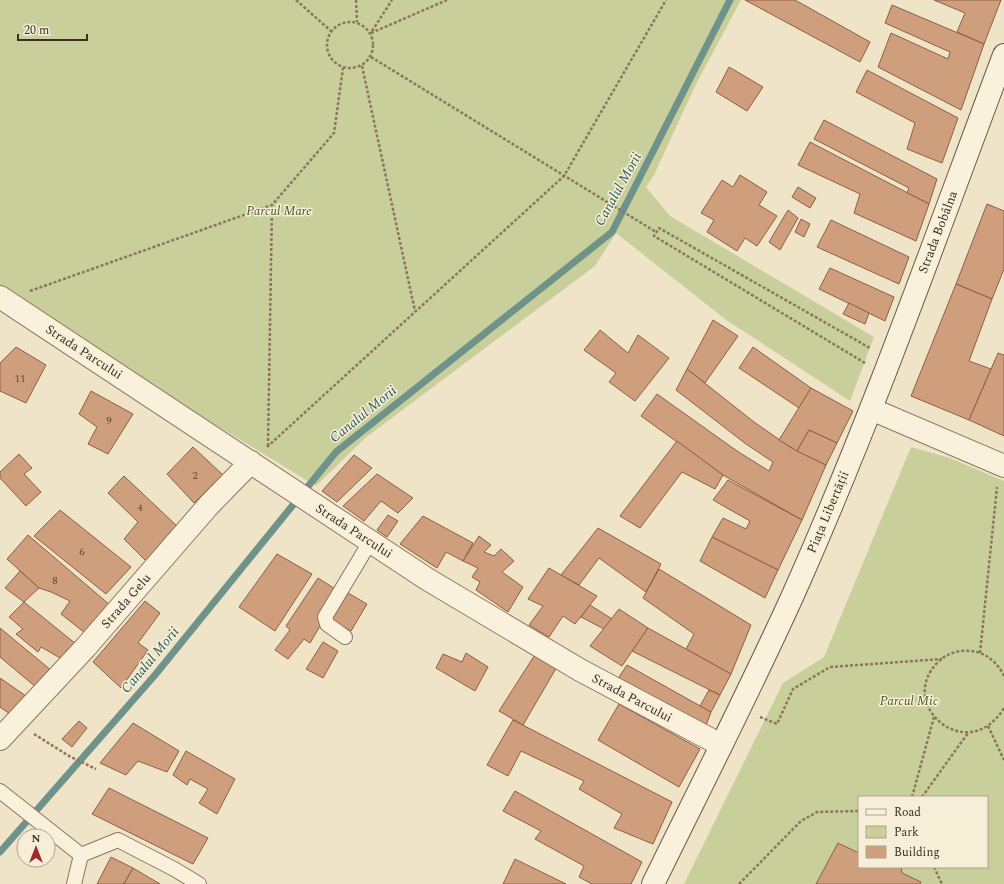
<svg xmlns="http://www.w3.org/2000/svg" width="1004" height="884" font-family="Spectral,serif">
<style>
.green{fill:#c9cf9b;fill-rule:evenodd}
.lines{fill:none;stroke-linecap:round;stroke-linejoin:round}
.stream{stroke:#6f938a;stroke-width:7}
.building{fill:#cf9f7d;stroke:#8d5f41}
.lane-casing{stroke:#8d765c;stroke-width:16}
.street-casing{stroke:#8d765c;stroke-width:24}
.secondary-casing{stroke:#6f573f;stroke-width:24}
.path{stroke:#8d765c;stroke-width:2.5;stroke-dasharray:3 2;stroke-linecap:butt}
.lane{stroke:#faf1dc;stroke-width:14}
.street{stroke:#faf1dc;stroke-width:22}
.secondary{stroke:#faf1dc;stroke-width:22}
.labels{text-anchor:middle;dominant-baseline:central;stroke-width:3;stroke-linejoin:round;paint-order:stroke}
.number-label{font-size:11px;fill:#624a37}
.park-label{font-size:13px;font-style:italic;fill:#4d5a26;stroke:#f7eed8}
.street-label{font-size:13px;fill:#3d2e20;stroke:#f7eed8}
.water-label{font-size:14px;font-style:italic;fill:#2f5d5a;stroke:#f7eed8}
</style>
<rect width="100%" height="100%" fill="#f0e4c8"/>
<g class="green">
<polygon points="0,0 741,0 696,84 654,175 646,187 670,216 874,337 850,401 725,319 616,233 595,266 365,438 316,486 0,294"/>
<path d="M911,447L950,458L1004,481V884H684L783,683L824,657ZM859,797H987V867H859Z"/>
</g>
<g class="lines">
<polyline class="stream" points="0,852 155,675 336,452 612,232 730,0"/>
</g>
<g class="building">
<polygon points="745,0 795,0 870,42 860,62"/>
<polygon points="934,0 1001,0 984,44 957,32 965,13"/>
<polygon points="892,5 984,44 961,110 878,67 891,33 948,59 950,52 885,23"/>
<polygon points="729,67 763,87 747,111 716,92"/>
<polygon points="867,70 958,118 942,163 907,149 915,123 856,92"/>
<polygon points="824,120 937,179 929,204 907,193 909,188 814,139"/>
<polygon points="810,142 929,204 916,241 854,213 860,194 798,165"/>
<polygon points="740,175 767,192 759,205 777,216 757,246 745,238 737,251 707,232 714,220 701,213 722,180 733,187"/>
<polygon points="798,187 816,198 810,208 792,197"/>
<polygon points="987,204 1004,211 1004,269 992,299 956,284"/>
<polygon points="788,210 798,218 780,250 769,242"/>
<polygon points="801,219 810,224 804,237 795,232"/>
<polygon points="831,220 909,257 899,284 817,247"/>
<polygon points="830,268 894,297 885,321 819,289"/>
<polygon points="956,284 992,299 969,361 991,369 969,420 911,396"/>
<polygon points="849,303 869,313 865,324 843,314"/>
<polygon points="713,320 738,336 705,383 687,369"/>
<polygon points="600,330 628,353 638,335 669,358 635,401 609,382 616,373 584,350"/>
<polygon points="16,347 46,365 26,403 0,391 0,363"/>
<polygon points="753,347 811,388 799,408 739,368"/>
<polygon points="998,353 1004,355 1004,436 969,420"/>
<polygon points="687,369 754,422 790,447 826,465 802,520 723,475 641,416 657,394 737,451 769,471 773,462 746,444 676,390"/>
<polygon points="811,388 853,411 837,443 809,430 797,451 779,440"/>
<polygon points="91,391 133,414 108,454 88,444 97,427 79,414"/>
<polygon points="809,430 837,443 826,465 797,451"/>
<polygon points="677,441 723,475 715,489 682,472 640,528 620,516"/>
<polygon points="193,447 223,475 194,503 167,474"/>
<polygon points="19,454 32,468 24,474 41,492 26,506 0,478 0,472"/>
<polygon points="354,455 372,468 337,502 322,491"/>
<polygon points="377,474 413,498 398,513 381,501 364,521 343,506"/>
<polygon points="124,476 178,527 147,562 124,539 138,522 108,493"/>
<polygon points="728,480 802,520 778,570 712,537 723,518 746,529 750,521 713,500"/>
<polygon points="60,510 131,567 106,594 34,536"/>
<polygon points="388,515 398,521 387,537 377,530"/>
<polygon points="423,516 473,543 463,561 446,552 437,568 400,544"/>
<polygon points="598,528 661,564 646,592 599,558 579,585 561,575"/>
<polygon points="28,535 110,605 85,633 61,614 70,601 51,592 39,588 7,559"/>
<polygon points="479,536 491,545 484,552 494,556 501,549 514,561 502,572 523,587 508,612 476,590 480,582 472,577 478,568 463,561"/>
<polygon points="712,537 778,570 765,598 700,561"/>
<polygon points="277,554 312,574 275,631 239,607"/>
<polygon points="549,568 597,596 575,624 563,616 549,637 529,625 543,606 528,599"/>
<polygon points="659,569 751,625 731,674 686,649 694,634 643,598"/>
<polygon points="20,571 39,588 24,602 5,588"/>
<polygon points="318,578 340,592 310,643 304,639 288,659 275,650 290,630 286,626"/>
<polygon points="348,593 367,604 351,631 331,621"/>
<polygon points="145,601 160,613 138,643 148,650 121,688 93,662"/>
<polygon points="24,602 76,644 62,659 41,647 38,652 16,634 23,629 9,617"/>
<polygon points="590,605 612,619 604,629 581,617"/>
<polygon points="619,609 648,628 622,666 590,646"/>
<polygon points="0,628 52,671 37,688 0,657"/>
<polygon points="648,628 731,674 720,695 632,651"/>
<polygon points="323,642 338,651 323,678 306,669"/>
<polygon points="466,653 488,667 475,691 436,668 443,654 462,662"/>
<polygon points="536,653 558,665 523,725 499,711"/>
<polygon points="627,665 711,712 705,728 617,680"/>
<polygon points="0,678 29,698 13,716 0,707"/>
<polygon points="709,690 720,695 711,712 700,706"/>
<polygon points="619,704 700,749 679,787 598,740"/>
<polygon points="513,720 672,802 653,844 614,828 622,814 579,789 584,781 521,751 508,776 487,765"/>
<polygon points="79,721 87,728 72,747 62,739"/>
<polygon points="133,723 179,751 167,772 138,761 126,775 100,763"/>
<polygon points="186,751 235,779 217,814 199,803 208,789 190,779 187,785 173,775"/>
<polygon points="109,788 208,838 193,864 92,814"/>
<polygon points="515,791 642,862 631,884 592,884 579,877 584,866 535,839 541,831 503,811"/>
<polygon points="838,843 859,853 859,867 901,867 902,873 921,882 920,884 816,884"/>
<polygon points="111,857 133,868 124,884 97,884"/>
<polygon points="515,859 566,884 503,884"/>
<polygon points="133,868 160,884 124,884"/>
</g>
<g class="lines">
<g class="lane-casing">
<g id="lane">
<polyline points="345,637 327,624 325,617 370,542"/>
<polyline points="0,791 81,855 74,884"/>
<polyline points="81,855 118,840 174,869 199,884"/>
</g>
</g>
<g class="street-casing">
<g id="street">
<polyline points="0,297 427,579 580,670 721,745"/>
<polyline points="871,409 1004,466"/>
<polyline points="0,739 85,648 209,505 251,462"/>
</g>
</g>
<g class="secondary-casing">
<path id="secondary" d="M653,884C700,788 749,692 793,595C872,418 936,236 1004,55"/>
</g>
<g class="path">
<polyline points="296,0 331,31"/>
<polyline points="356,0 357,22"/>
<circle cx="350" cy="45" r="23"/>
<polyline points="372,31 392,0"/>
<polyline points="371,33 447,0"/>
<polyline points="371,57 656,232"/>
<polyline points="362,66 415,311"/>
<polyline points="30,291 272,205 334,133 343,68"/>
<polyline points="865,363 654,236 659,228 870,348"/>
<polyline points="268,446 272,205"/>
<polyline points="267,447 564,176 666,0"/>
<polyline points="980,653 997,487"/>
<path d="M1004,676C998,663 985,651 969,651C957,650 946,654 938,662C895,705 968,767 1004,708"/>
<polyline points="760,717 777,724 793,689 830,667 942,659"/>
<polyline points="988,726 1004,760"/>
<polyline points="34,734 69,756 96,769"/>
<polyline points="912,797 934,717"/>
<polyline points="922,797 968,733"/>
<polyline points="934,867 942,884"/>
<polyline points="739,884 801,821 817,812 859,811"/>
</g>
<use href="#lane" class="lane"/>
<use href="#street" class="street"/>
<use href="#secondary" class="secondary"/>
</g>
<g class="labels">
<g class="number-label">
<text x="20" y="378">11</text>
<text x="109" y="420">9</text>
<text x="195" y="475">2</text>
<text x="140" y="507">4</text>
<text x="82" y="551">6</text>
<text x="55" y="580">8</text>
</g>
<g class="park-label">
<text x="279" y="211">Parcul Mare</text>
<text x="909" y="701">Parcul Mic</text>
</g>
<g class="street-label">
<text transform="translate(938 232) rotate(-69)">Strada Bobâlna</text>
<text transform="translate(84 352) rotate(33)">Strada Parcului</text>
<text transform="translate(828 512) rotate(-67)">Piața Libertății</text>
<text transform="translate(354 531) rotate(33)">Strada Parcului</text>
<text transform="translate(126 601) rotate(-49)">Strada Gelu</text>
<text transform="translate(632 698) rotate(28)">Strada Parcului</text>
</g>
<g class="water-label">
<text transform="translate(618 189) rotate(-61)">Canalul Morii</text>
<text transform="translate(363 414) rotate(-39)">Canalul Morii</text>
<text transform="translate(150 660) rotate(-50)">Canalul Morii</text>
</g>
</g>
<rect x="858" y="796" width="130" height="72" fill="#f7eed8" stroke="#ada18e"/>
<rect x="866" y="809" width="20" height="6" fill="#faf1dc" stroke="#ada18e"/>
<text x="894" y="816" font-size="12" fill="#3d2e20">Road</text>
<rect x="866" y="826" width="20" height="12" fill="#c9cf9b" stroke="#ada18e"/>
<text x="894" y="836" font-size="12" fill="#3d2e20">Park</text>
<rect x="866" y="846" width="20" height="12" fill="#cf9f7d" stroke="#ada18e"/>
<text x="894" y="856" font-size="12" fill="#3d2e20">Building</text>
<g transform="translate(36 848)"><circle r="19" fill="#f7eed8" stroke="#ada18e"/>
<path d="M0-3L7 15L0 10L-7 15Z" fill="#9e2a2b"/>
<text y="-6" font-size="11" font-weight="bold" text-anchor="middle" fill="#3d2e20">N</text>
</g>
<path d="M18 34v6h69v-6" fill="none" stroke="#3d2e20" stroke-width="2"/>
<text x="24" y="34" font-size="12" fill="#3d2e20" stroke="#f7eed8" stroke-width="3" paint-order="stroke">20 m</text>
</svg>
